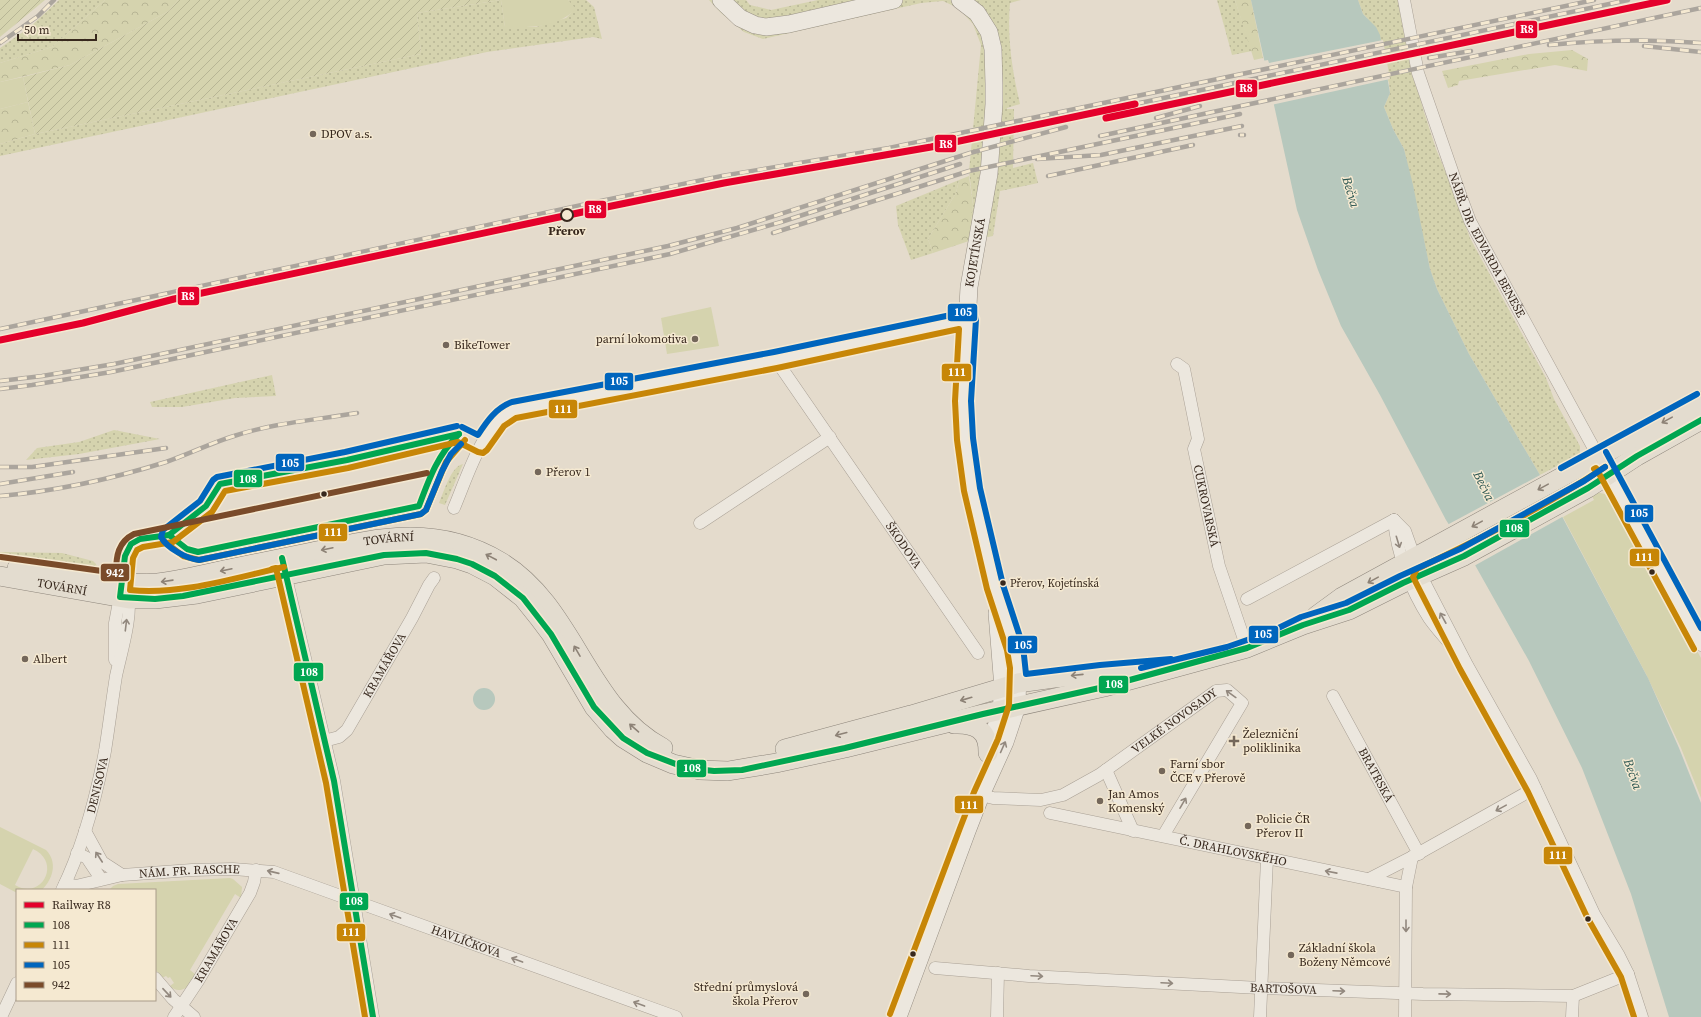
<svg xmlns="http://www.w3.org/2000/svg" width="1701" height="1017" font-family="'Source Serif 4',serif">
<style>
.grass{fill:url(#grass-dots)}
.forest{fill:url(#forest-crowns)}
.park{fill:#d5d3ae;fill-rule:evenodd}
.garden{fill:url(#garden-furrows)}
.water{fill:#b7c8bd}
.pier{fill:#e4dbcc}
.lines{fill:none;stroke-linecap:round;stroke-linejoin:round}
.street-casing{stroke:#a9a095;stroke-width:13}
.secondary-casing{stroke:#989085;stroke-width:18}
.primary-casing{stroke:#8e867c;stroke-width:20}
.street{stroke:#ece7de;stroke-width:12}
.secondary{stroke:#ece7de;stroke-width:17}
.primary{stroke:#e3dccf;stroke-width:19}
.rail-casing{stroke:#aba59d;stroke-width:4.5}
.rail{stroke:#f5e9d1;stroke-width:3;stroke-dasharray:9;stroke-linecap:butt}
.bus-1-casing{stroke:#f5e9d1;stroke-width:9}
.bus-2-casing{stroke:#f5e9d1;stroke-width:9}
.bus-3-casing{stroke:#f5e9d1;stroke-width:9}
.bus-4-casing{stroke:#f5e9d1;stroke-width:9}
.bus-1{stroke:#00a651;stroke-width:6}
.bus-2{stroke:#c78607;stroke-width:6}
.bus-3{stroke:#0065bd;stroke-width:6}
.bus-4{stroke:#7a4b2a;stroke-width:6}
.rail-1-casing{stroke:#f5e9d1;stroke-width:10}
.rail-1{stroke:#e4002b;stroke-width:7}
.oneway{stroke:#8d8276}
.oneway2{stroke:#92887e}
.poi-dot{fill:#74675a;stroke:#f5e9d1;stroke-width:1.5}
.stop-dot{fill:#f5e9d1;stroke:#37281d;stroke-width:2}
.bus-dot{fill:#37281d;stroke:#f5e9d1;stroke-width:1.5}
.labels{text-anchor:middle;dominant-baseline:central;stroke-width:3;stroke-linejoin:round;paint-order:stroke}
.bus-label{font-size:11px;fill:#37281d;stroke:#f5e9d1;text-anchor:start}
.poi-label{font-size:12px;fill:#37281d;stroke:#f5e9d1;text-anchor:start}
.stop-label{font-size:12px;font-weight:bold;fill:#37281d;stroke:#f5e9d1}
.street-label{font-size:12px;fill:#37281d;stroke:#f5e9d1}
.water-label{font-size:13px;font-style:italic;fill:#2c5752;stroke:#f5e9d1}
.line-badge{stroke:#f5e9d1;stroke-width:1.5}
.badge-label{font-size:11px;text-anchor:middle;font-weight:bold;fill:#fff}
</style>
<defs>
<pattern id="grass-dots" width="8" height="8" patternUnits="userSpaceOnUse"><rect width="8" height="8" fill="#d5d3ae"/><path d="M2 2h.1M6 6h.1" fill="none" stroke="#b7b595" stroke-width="1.8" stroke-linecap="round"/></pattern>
<pattern id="forest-crowns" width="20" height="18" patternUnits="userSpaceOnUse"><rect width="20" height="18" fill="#d5d3ae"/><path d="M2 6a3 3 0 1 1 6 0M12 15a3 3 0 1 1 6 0" fill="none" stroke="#b7b595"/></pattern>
<pattern id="garden-furrows" width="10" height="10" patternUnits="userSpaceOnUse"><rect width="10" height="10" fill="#d5d3ae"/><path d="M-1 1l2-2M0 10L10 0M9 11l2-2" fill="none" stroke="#b7b595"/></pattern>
</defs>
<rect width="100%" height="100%" fill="#e4dbcc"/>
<g class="grass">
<polygon points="59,0 105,0 52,47 0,63 0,48 30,27"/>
<polygon points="501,0 505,27 536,27 566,18 575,9 568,0 586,0 594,7 602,39 593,37 487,52 0,156 0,144 35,134 421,54 417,13"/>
<path d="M709,0H746L750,5L771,10L818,0H1021L1010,3C1007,37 1012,70 1020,104L1007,108V109H1014L1013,168L1033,163L1038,183L1000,191L993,236L969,241L973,205L969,171L981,45L973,24L958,8L943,1L921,3L763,39L744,32L721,13Z"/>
<polygon points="1217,0 1235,0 1252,51 1232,55"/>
<polygon points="1358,0 1399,0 1403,28 1423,109 1436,149 1454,192 1470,238 1546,378 1554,399 1580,446 1580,454 1574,462 1572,458 1540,475 1469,354 1437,289 1430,269 1404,149 1393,129 1384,107 1390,93 1389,83 1367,18 1363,14"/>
<polygon points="959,180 956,193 928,239 933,253 911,260 898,225 896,206"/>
<polygon points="272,375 276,396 235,398 182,407 152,407 150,402"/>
<polygon points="114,430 160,439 79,454 26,460 37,448 79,442"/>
<path d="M463,464L445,505L439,503C444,492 451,466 463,464Z"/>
<polygon points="0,552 62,553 93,561 96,564 98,570 70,569 0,561"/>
</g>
<g class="forest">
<polygon points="105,0 178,0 169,11 70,65 0,82 0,63 52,47"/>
<polygon points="1235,0 1251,0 1263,58 1254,60"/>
<polygon points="1572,50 1588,59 1587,71 1555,65 1459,81 1458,85 1448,88 1442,71 1529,54"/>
<polygon points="28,102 35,134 0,144 0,109"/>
<polygon points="969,176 973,205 969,241 933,253 928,239 956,193 959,180"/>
</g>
<g class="park">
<path d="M501,0H568L576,9C555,29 532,27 505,27Z"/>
<polygon points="23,77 28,102 0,109 0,82"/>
<polygon points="711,307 719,346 667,354 661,318"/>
<polygon points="1596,492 1609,495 1615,501 1635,539 1645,567 1657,589 1672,606 1701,658 1701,798 1681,748 1646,674 1563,517 1594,500 1591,494"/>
<path d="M0,827L46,850C58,862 53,879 42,890H17V893L0,884ZM33,849C62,862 42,901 15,885Z"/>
<path d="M230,878L233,879L242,887L241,898L235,894L190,970L196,975L186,988C180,991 175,991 170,986L174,983L170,977L168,978L166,976L162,978L155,969V890H109L113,886L118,884Z"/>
</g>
<g class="garden">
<polygon points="0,0 45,0 0,37"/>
<polygon points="178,0 501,0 417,13 421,54 35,134 23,77 70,65 169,11"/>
</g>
<g class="water">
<polygon points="1251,0 1358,0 1363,14 1376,27 1380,35 1390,93 1384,107 1393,129 1404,149 1413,185 1430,269 1437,289 1469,354 1540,475 1648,678 1679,748 1701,803 1701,1017 1669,1017 1631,894 1582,768 1529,661 1475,565 1446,520 1380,395 1341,326 1318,270 1297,210"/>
<circle cx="484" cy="699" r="11"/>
</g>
<g class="pier">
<polygon points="1383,40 1390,79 1271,105 1262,61 1268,60 1269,63"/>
<polygon points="1542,474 1564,516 1474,566 1447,525"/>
</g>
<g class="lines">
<g class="street-casing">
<g id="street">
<path id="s1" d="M1404,0L1418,73L1461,197L1470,221L1701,645"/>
<path id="s2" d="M776,360L978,653"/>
<path id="s3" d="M1177,364L1184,369L1198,439L1194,449L1219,566L1247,648"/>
<path d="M454,508C467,478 482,425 513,410L776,360L968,319"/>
<polyline points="1394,520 1405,531 1421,576 1467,665 1531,779 1594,914 1618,954 1628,974 1642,1017"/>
<path d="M1394,520C1397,554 1411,590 1429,618C1436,628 1445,638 1453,647"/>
<polyline points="700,523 830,437"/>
<polyline points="284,569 334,781 373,1017"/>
<polyline points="1247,599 1394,520"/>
<polyline points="115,660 115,623 121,591"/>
<path id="s4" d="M1333,696L1419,854"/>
<path id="s5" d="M324,741L339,737L347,730L412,618L429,585L434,578"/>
<polyline points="1106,770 1133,831"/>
<path id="s6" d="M981,795L993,798L1041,800L1063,795L1099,775L1216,691L1227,690L1242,703L1163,836"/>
<path id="s7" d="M1050,813L1406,887"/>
<polyline points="85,831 102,862 122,875"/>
<polyline points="77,853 87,858 101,879"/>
<polyline points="1369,879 1412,857 1535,788"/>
<path id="s8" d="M65,884L76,886L122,875L192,870L233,869L274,872L676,1017"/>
<path id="s9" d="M62,890C83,847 96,798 105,751C109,726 112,701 116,676C120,656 134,612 127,593"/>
<path id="s10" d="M935,968L1029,976L1260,988L1423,994L1573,996L1628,974"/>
<polyline points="155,978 173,999 194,1017"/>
<polyline points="1,1017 17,983"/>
<path id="s11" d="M174,1017L198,981L250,893L254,882L256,870"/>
<polyline points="997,1017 998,973"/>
<polyline points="1260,1017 1267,859"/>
<polyline points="1405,1017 1406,887 1412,857"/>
<polyline points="1572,1017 1573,996"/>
</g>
</g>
<g class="secondary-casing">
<g id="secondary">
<polyline points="721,0 740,18 755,25 766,27 789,24 894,0"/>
<polyline points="988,754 1001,710 1003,688 997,613"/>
<path id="s12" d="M898,1017L967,831L981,795L1005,742L1017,706L1018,668L1015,648L995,587L972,489L965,439L963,401L969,287L989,174L994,104V84L993,49L989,32L977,13L960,0"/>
</g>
</g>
<g class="primary-casing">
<g id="primary">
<path id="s13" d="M17,568C39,570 62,572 84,576C109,580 133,585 158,583C180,580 202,575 224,570C254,564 283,558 312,552C381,537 437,524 501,562C575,607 586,707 663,748"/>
<path id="s14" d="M0,576L129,599H155L197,594L384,555L426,553L457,559L472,564L495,576L523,598L539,618L551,634L594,707L613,729L623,738L647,753L673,764L700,770L728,771L776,763L845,748L983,714L1104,687L1247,648L1303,625L1349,610L1403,583L1464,556L1588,488L1637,456L1701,420"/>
<polyline points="1316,616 1342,597 1701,401"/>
<path d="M954,724C975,723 989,730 988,753"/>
<polyline points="785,749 911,715 1018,683 1054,678 1131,671"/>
</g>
</g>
<use href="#street" class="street"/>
<use href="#secondary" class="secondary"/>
<use href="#primary" class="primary"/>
<g class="rail-casing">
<g id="rail">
<polyline points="0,43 38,16 54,0"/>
<path d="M1549,45C1599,40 1651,39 1701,43"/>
<polyline points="1644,46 1701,52"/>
<polyline points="1429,58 1471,51"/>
<polyline points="1135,104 1628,0"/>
<polyline points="1156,118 1200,106"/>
<polyline points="1240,135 1244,135"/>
<polyline points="1100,136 1701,8"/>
<polyline points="1037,159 1101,155 1242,126"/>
<polyline points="1048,176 1193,145"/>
<polyline points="773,233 969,171 1240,114"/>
<polyline points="0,329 591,203 722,176 889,148 1594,0"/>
<polyline points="0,381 42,376 114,364 668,246 737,228 970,153 1066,127"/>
<polyline points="0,389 32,385 111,372 670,254 781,222 960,164"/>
<polyline points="0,467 32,467 166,448"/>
<polyline points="0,484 73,472"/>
<path d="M0,496C57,491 112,479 166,462C189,454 211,443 234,436C273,423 316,420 357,413"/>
</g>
</g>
<use href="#rail" class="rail"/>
<g class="bus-1-casing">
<g id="bus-1">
<polyline points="459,434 347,460 220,484 206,506 169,535 140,539 131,544 125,556 120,597 155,599 183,596 384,555 426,553 457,559 472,564 495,576 523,598 551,634 594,707 623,738 647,753 686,768 714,771 742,770 845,748 983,714 1104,687 1247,648 1303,625 1349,610 1403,583 1464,556 1588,488 1637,456 1701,420"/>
<path d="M169,535L187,549L198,552L419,506C429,479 438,454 459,434"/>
<polyline points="282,558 334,781 373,1017"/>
</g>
</g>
<g class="bus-2-casing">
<g id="bus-2">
<path d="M1605,467C1545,507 1481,538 1417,569L1413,577L1460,669L1528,792L1587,917L1621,977L1634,1017"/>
<polyline points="1594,469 1596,468 1694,649"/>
<polyline points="164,541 183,556 199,560 421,514 426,510 446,462 465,440"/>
<path d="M284,567C234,578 182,595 130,590L133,558L137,550L143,547L173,542L212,512L225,491L348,468L458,442L478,452L483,453L487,450L504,426L516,418L777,368L959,329L955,401L957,440L964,491L987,589L1007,650L1010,668L1009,705L998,739L974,792L960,828L890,1014"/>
<polyline points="272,569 276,568 326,783 365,1017"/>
</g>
</g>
<g class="bus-3-casing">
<g id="bus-3">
<path d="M457,426L345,452L217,477L213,480L200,501L163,530L161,537C167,548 187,559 199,560L421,514L426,510L442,471L451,454L461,444"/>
<path d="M462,427L478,435C487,421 496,408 512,402L774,352L970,311L974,314L976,319L971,401L973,438L980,488L1003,585L1023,646L1026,674L1100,665L1171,659"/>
<polyline points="1606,452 1701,628"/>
<polyline points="1561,468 1697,394"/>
<polyline points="1141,668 1227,647 1270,632 1301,617 1346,603 1400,576 1460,549 1584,481 1605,467"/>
</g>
</g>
<g class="bus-4-casing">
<path id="bus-4" d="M1,557L116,573C116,556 118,542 134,534L427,473"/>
</g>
<use href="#bus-1" class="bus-1"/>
<use href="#bus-2" class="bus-2"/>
<use href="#bus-3" class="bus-3"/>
<use href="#bus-4" class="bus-4"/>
<g class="rail-1-casing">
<g id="rail-1">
<polyline points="1106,118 1667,0"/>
<polyline points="0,340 83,323 174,299 592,210 724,183 931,147 1135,104"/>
</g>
</g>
<use href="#rail-1" class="rail-1"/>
</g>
<defs><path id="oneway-shaft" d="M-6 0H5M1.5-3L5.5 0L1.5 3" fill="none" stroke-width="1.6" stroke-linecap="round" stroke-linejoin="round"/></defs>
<g class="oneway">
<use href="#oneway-shaft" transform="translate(1667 420) rotate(151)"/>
<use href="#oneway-shaft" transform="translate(1543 487) rotate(151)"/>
<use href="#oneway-shaft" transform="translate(1477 524) rotate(151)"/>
<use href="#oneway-shaft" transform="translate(327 549) rotate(168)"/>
<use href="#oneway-shaft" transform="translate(491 557) rotate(-152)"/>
<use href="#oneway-shaft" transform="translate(226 570) rotate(168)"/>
<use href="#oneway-shaft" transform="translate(1373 580) rotate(151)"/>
<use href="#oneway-shaft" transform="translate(167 581) rotate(172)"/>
<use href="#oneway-shaft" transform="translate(577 651) rotate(-120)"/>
<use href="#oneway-shaft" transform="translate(1077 675) rotate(174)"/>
<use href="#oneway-shaft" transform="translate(966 699) rotate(164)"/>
<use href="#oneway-shaft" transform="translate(634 728) rotate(-139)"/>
<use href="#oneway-shaft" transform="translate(841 734) rotate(165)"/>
</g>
<g class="oneway2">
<use href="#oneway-shaft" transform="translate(1398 542) rotate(73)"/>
<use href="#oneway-shaft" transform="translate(1443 618) rotate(-119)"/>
<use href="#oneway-shaft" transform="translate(126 625) rotate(-83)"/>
<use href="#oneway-shaft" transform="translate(1231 694) rotate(-144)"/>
<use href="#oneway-shaft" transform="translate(1003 747) rotate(-66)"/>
<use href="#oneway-shaft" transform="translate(1183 803) rotate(-60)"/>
<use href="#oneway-shaft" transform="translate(1501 808) rotate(151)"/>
<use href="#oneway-shaft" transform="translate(99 857) rotate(-123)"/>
<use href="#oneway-shaft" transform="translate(273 872) rotate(-167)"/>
<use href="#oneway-shaft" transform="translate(1331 872) rotate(-169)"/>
<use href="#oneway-shaft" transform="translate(395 916) rotate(-160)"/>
<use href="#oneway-shaft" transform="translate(1406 926) rotate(90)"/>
<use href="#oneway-shaft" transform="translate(517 960) rotate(-160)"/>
<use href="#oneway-shaft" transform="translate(1037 976) rotate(3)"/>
<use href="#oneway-shaft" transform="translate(1167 983) rotate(3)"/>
<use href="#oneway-shaft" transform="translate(1339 991) rotate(2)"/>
<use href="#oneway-shaft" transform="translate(167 993) rotate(47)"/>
<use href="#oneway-shaft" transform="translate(1445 994) rotate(1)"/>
<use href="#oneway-shaft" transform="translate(639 1004) rotate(-160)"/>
</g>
<g class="poi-dot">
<circle cx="313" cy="134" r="4"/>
<circle cx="695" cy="339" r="4"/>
<circle cx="446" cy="345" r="4"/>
<circle cx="538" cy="472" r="4"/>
<circle cx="25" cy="659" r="4"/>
<path d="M1232 735h4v4h4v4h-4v4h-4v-4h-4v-4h4z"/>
<circle cx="1162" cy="771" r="4"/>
<circle cx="1100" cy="801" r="4"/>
<circle cx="1248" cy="826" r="4"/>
<circle cx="1291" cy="955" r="4"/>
<circle cx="806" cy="994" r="4"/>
</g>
<circle class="stop-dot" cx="567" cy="215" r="6"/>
<g class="bus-dot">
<circle cx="324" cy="494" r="3.5"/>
<circle cx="1652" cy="572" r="3.5"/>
<circle cx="1003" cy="583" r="3.5"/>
<circle cx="1588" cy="919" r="3.5"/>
<circle cx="913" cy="954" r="3.5"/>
</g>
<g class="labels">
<g class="bus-label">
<text x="1010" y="583">Přerov, Kojetínská</text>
</g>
<g class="poi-label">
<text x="321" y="134">DPOV a.s.</text>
<text x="687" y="339" text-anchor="end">parní lokomotiva</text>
<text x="454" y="345">BikeTower</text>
<text x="546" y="472">Přerov 1</text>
<text x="33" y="659">Albert</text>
<text x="1243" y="734">Železniční<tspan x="1243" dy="14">poliklinika</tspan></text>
<text x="1170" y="764">Farní sbor<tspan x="1170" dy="14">ČCE v Přerově</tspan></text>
<text x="1108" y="794">Jan Amos<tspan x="1108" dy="14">Komenský</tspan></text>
<text x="1256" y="819">Policie ČR<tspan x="1256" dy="14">Přerov II</tspan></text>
<text x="1299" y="948">Základní škola<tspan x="1299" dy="14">Boženy Němcové</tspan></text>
<text x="798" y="987" text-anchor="end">Střední průmyslová<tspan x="798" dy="14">škola Přerov</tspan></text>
</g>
<g class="stop-label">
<text x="567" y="231">Přerov</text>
</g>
<g class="street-label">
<text stroke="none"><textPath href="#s1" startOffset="260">NÁBŘ. DR. EDVARDA BENEŠE</textPath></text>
<text stroke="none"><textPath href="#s12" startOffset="794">KOJETÍNSKÁ</textPath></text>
<text stroke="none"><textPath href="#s3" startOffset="149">CUKROVARSKÁ</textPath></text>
<text stroke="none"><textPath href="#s13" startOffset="377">TOVÁRNÍ</textPath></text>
<text stroke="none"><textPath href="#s2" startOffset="225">ŠKODOVA</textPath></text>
<text stroke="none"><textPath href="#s14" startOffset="63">TOVÁRNÍ</textPath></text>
<text stroke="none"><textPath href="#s5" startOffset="101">KRAMÁŘOVA</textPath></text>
<text stroke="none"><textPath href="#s6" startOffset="217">VELKÉ NOVOSADY</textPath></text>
<text stroke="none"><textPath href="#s4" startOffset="90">BRATRSKÁ</textPath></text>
<text stroke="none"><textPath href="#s9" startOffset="111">DENISOVA</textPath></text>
<text stroke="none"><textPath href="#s7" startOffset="187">Č. DRAHLOVSKÉHO</textPath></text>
<text stroke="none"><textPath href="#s8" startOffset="126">NÁM. FR. RASCHE</textPath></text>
<text stroke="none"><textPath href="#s8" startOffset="415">HAVLÍČKOVA</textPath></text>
<text stroke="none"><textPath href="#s11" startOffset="79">KRAMÁŘOVA</textPath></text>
<text stroke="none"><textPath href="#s10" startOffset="349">BARTOŠOVA</textPath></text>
</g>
<g class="water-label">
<text transform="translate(1351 192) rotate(74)">Bečva</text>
<text transform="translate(1484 486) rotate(63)">Bečva</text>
<text transform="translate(1633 774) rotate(70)">Bečva</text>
</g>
</g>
<g class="line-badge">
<rect x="1515" y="20" width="23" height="19" rx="4" fill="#e4002b"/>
<rect x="1235" y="79" width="23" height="19" rx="4" fill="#e4002b"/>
<rect x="934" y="134" width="23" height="19" rx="4" fill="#e4002b"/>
<rect x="584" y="200" width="23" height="19" rx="4" fill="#e4002b"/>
<rect x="177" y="286" width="23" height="20" rx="4" fill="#e4002b"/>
<rect x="947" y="303" width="31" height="19" rx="4" fill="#0065bd"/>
<rect x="941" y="363" width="31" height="19" rx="4" fill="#c78607"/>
<rect x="604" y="372" width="30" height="19" rx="4" fill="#0065bd"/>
<rect x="548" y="399" width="30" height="20" rx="4" fill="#c78607"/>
<rect x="275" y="453" width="30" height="19" rx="4" fill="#0065bd"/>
<rect x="233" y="469" width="30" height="19" rx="4" fill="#00a651"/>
<rect x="1624" y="504" width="30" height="19" rx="4" fill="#0065bd"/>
<rect x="1499" y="519" width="31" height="19" rx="4" fill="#00a651"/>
<rect x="318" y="523" width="30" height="19" rx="4" fill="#c78607"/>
<rect x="1629" y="548" width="31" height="19" rx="4" fill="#c78607"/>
<rect x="100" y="563" width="30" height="19" rx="4" fill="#7a4b2a"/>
<rect x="1248" y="625" width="31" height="19" rx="4" fill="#0065bd"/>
<rect x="1007" y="635" width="31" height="19" rx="4" fill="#0065bd"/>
<rect x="293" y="662" width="31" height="20" rx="4" fill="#00a651"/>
<rect x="1098" y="675" width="31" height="19" rx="4" fill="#00a651"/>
<rect x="676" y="759" width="31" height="19" rx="4" fill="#00a651"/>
<rect x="954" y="795" width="30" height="19" rx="4" fill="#c78607"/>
<rect x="1543" y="846" width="30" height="19" rx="4" fill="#c78607"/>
<rect x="339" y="892" width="30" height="19" rx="4" fill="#00a651"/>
<rect x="336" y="923" width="30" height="19" rx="4" fill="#c78607"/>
</g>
<g class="badge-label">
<text x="1527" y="33">R8</text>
<text x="1246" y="92">R8</text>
<text x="946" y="148">R8</text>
<text x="595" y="213">R8</text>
<text x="188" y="300">R8</text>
<text x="963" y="316">105</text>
<text x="957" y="376">111</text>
<text x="619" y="385">105</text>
<text x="563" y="413">111</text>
<text x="290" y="467">105</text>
<text x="248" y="483">108</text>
<text x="1639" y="517">105</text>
<text x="1514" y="532">108</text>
<text x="333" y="536">111</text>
<text x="1644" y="561">111</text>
<text x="115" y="577">942</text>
<text x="1263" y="638">105</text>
<text x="1023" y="649">105</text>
<text x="309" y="676">108</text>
<text x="1114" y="688">108</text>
<text x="692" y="772">108</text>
<text x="969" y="809">111</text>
<text x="1558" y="859">111</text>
<text x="354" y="905">108</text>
<text x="351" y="936">111</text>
</g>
<rect x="16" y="889" width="140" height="112" fill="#f5e9d1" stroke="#a99c89"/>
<rect x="24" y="902" width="20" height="6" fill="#e4002b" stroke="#a99c89"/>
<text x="52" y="909" font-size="12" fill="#37281d">Railway R8</text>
<rect x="24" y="922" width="20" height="6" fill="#00a651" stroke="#a99c89"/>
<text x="52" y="929" font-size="12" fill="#37281d">108</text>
<rect x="24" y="942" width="20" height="6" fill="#c78607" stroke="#a99c89"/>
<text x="52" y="949" font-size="12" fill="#37281d">111</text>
<rect x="24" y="962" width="20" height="6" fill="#0065bd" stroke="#a99c89"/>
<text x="52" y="969" font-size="12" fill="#37281d">105</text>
<rect x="24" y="982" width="20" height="6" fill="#7a4b2a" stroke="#a99c89"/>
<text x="52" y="989" font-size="12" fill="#37281d">942</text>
<path d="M18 34v6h78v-6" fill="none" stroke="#37281d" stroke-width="2"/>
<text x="24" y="34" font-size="12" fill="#37281d" stroke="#f5e9d1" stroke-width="3" paint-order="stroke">50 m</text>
</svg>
